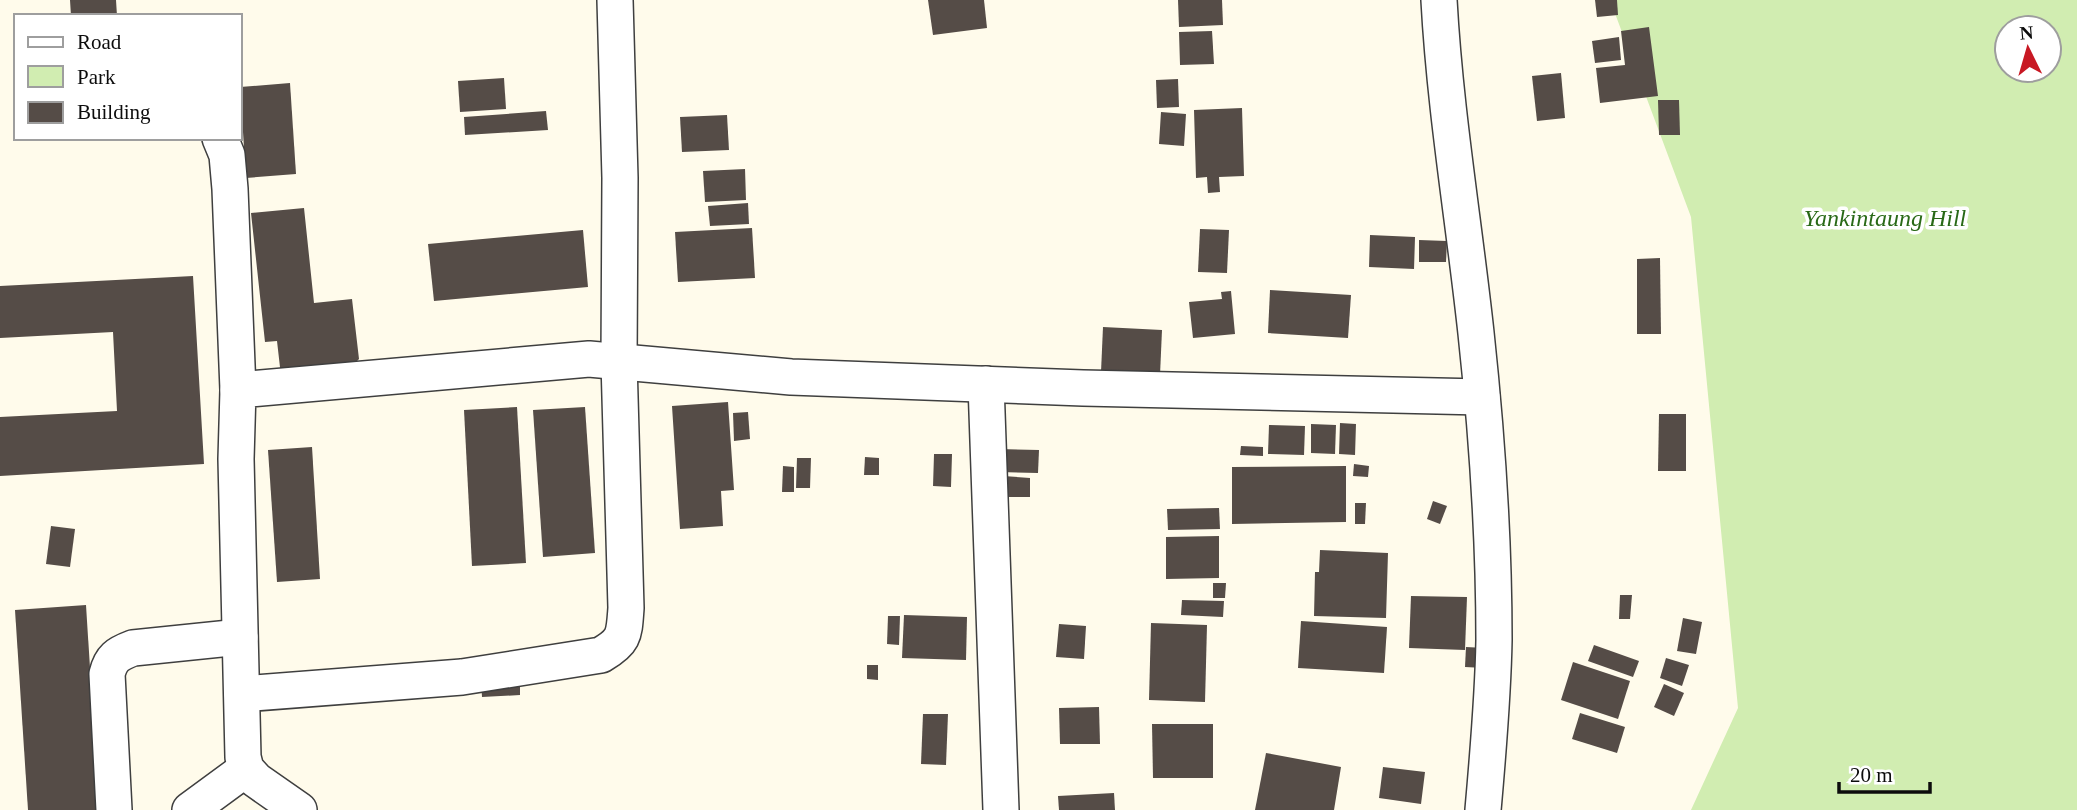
<svg xmlns="http://www.w3.org/2000/svg" width="2077" height="810" font-family="'Times New Roman',serif">
<style>
.green{fill:#d1edb1;fill-rule:evenodd}
.building{fill:#554c47}
.lines{fill:none;stroke-linecap:round;stroke-linejoin:round}
.minor-casing{stroke:#3f3f3f;stroke-width:38}
.minor{stroke:#fff;stroke-width:35}
.labels{text-anchor:middle;dominant-baseline:central;stroke-width:7;stroke-linejoin:round;paint-order:stroke}
.park-label{font-size:24px;font-style:italic;fill:#296917;stroke:#fff}
</style>
<rect width="100%" height="100%" fill="#fffbeb"/>
<path class="green" d="M1610,0H2077V810H1691L1738,708L1691,217ZM2007,28H2049V70H2007Z"/>
<g class="building">
<polygon points="70,0 116,0 117,16 71,16"/>
<polygon points="928,0 984,0 987,28 933,35"/>
<polygon points="1178,0 1222,0 1223,25 1179,27"/>
<polygon points="1595,0 1617,0 1618,15 1597,17"/>
<polygon points="1649,27 1658,96 1600,103 1596,68 1625,65 1621,31"/>
<polygon points="1212,31 1214,64 1180,65 1179,32"/>
<polygon points="1619,37 1621,60 1595,63 1592,41"/>
<polygon points="1561,73 1565,118 1537,121 1532,76"/>
<polygon points="504,78 506,109 460,112 458,81"/>
<polygon points="1178,79 1179,107 1157,108 1156,80"/>
<polygon points="290,83 296,174 246,178 240,87"/>
<polygon points="1658,100 1679,100 1680,135 1659,135"/>
<polygon points="1242,108 1244,176 1219,177 1220,192 1208,193 1207,177 1196,178 1194,110"/>
<polygon points="546,111 548,130 465,135 464,117"/>
<polygon points="1161,112 1186,114 1184,146 1159,144"/>
<polygon points="727,115 729,150 682,152 680,117"/>
<polygon points="745,169 746,200 705,202 703,171"/>
<polygon points="748,203 749,224 710,226 708,206"/>
<polygon points="304,208 314,303 352,299 359,359 349,369 281,376 277,341 265,342 251,213"/>
<polygon points="752,228 755,278 678,282 675,232"/>
<polygon points="1200,229 1229,230 1227,273 1198,272"/>
<polygon points="583,230 588,287 434,301 428,244"/>
<polygon points="1370,235 1415,237 1414,269 1369,267"/>
<polygon points="1419,240 1447,241 1446,262 1419,262"/>
<polygon points="1660,258 1661,334 1637,334 1637,259"/>
<polygon points="193,276 204,464 0,476 0,417 117,411 113,332 0,338 0,286"/>
<polygon points="1270,290 1351,295 1348,338 1268,333"/>
<polygon points="1231,291 1235,334 1193,338 1189,302 1222,299 1221,292"/>
<polygon points="1103,327 1162,330 1160,375 1101,372"/>
<polygon points="728,402 734,490 721,491 723,526 680,529 672,406"/>
<polygon points="517,407 526,563 472,566 464,410"/>
<polygon points="585,407 595,553 543,557 533,410"/>
<polygon points="748,412 750,439 734,441 733,413"/>
<polygon points="1659,414 1686,414 1686,471 1658,471"/>
<polygon points="1340,423 1356,424 1355,455 1339,454"/>
<polygon points="1311,424 1336,425 1335,454 1311,453"/>
<polygon points="1269,425 1305,426 1304,455 1268,454"/>
<polygon points="1241,446 1263,447 1263,456 1240,455"/>
<polygon points="312,447 320,579 277,582 268,450"/>
<polygon points="998,449 1039,450 1038,473 998,472"/>
<polygon points="934,454 952,454 951,487 933,486"/>
<polygon points="865,457 879,458 879,475 864,475"/>
<polygon points="797,458 811,458 810,488 796,488"/>
<polygon points="1354,464 1369,466 1368,477 1353,476"/>
<polygon points="783,466 794,467 794,492 782,492"/>
<polygon points="1346,466 1346,522 1232,524 1232,467"/>
<polygon points="1003,476 1030,478 1030,497 1003,497"/>
<polygon points="1433,501 1447,506 1440,524 1427,519"/>
<polygon points="1355,503 1366,503 1365,524 1355,524"/>
<polygon points="1219,508 1220,529 1168,530 1167,509"/>
<polygon points="51,526 75,529 70,567 46,564"/>
<polygon points="1219,536 1219,578 1166,579 1166,537"/>
<polygon points="1320,550 1388,553 1386,618 1314,616 1315,572 1319,572"/>
<polygon points="1213,583 1226,583 1225,598 1213,598"/>
<polygon points="1620,595 1632,595 1630,619 1619,619"/>
<polygon points="1411,596 1467,597 1465,650 1409,648"/>
<polygon points="1182,600 1224,601 1223,617 1181,615"/>
<polygon points="86,605 99,810 28,810 15,610"/>
<polygon points="904,615 967,617 966,660 902,658"/>
<polygon points="888,616 900,616 899,645 887,644"/>
<polygon points="1683,618 1702,622 1696,654 1677,651"/>
<polygon points="1301,621 1387,627 1384,673 1298,668"/>
<polygon points="1151,623 1207,625 1205,702 1149,700"/>
<polygon points="1059,624 1086,626 1084,659 1056,657"/>
<polygon points="1594,645 1639,661 1633,677 1588,661"/>
<polygon points="1466,647 1485,648 1484,668 1465,667"/>
<polygon points="1666,658 1689,665 1682,686 1660,678"/>
<polygon points="1573,662 1630,681 1618,719 1561,700"/>
<polygon points="867,665 878,665 878,680 867,679"/>
<polygon points="520,679 520,695 482,697 481,680"/>
<polygon points="1664,684 1684,693 1674,716 1654,707"/>
<polygon points="1099,707 1100,744 1060,744 1059,708"/>
<polygon points="1580,713 1625,727 1617,753 1572,739"/>
<polygon points="923,714 948,714 946,765 921,764"/>
<polygon points="1152,724 1213,724 1213,778 1153,778"/>
<polygon points="1266,753 1341,767 1334,810 1255,810"/>
<polygon points="1383,767 1425,772 1421,804 1379,798"/>
<polygon points="1114,793 1115,810 1059,810 1058,796"/>
</g>
<g class="lines">
<g class="minor-casing">
<g id="minor">
<path d="M1439,0C1445,111 1464,222 1476,333C1487,435 1494,538 1494,640C1493,697 1488,754 1483,810"/>
<polyline points="220,138 227,155 230,189 238,390"/>
<polyline points="986,384 1001,810"/>
<path d="M242,694L462,677L601,655C625,641 624,635 626,608L619,362L620,178L615,0"/>
<path d="M114,810L107,674C111,658 117,654 133,648L240,637"/>
<polyline points="190,810 246,769"/>
<polyline points="299,810 256,780 246,769 243,757 236,459 238,390 589,359 791,377 1083,388 1482,397"/>
</g>
</g>
<use href="#minor" class="minor"/>
</g>
<g class="labels">
<g class="park-label">
<text x="1885" y="218">Yankintaung Hill</text>
</g>
</g>
<rect x="14" y="14" width="228" height="126" fill="#ffffff" stroke="#9e9e9e" stroke-width="2"/>
<rect x="28" y="37" width="35" height="10" fill="#ffffff" stroke="#9e9e9e" stroke-width="2"/>
<text x="77" y="49" font-size="21" fill="#0c0c0c">Road</text>
<rect x="28" y="66" width="35" height="21" fill="#d1edb1" stroke="#9e9e9e" stroke-width="2"/>
<text x="77" y="84" font-size="21" fill="#0c0c0c">Park</text>
<rect x="28" y="102" width="35" height="21" fill="#554c47" stroke="#9e9e9e" stroke-width="2"/>
<text x="77" y="119" font-size="21" fill="#0c0c0c">Building</text>
<g transform="translate(2028 49) rotate(355)"><circle r="33" fill="#ffffff" stroke="#9e9e9e" stroke-width="2"/>
<path d="M0-5L12 26L0 18L-12 26Z" fill="#c81823"/>
<text y="-10" font-size="19" font-weight="bold" text-anchor="middle" fill="#0c0c0c">N</text>
</g>
<path d="M1839 782v10h91v-10" fill="none" stroke="#0c0c0c" stroke-width="3.5"/>
<text x="1850" y="782" font-size="21" fill="#0c0c0c" stroke="#ffffff" stroke-width="5" paint-order="stroke">20 m</text>
</svg>
